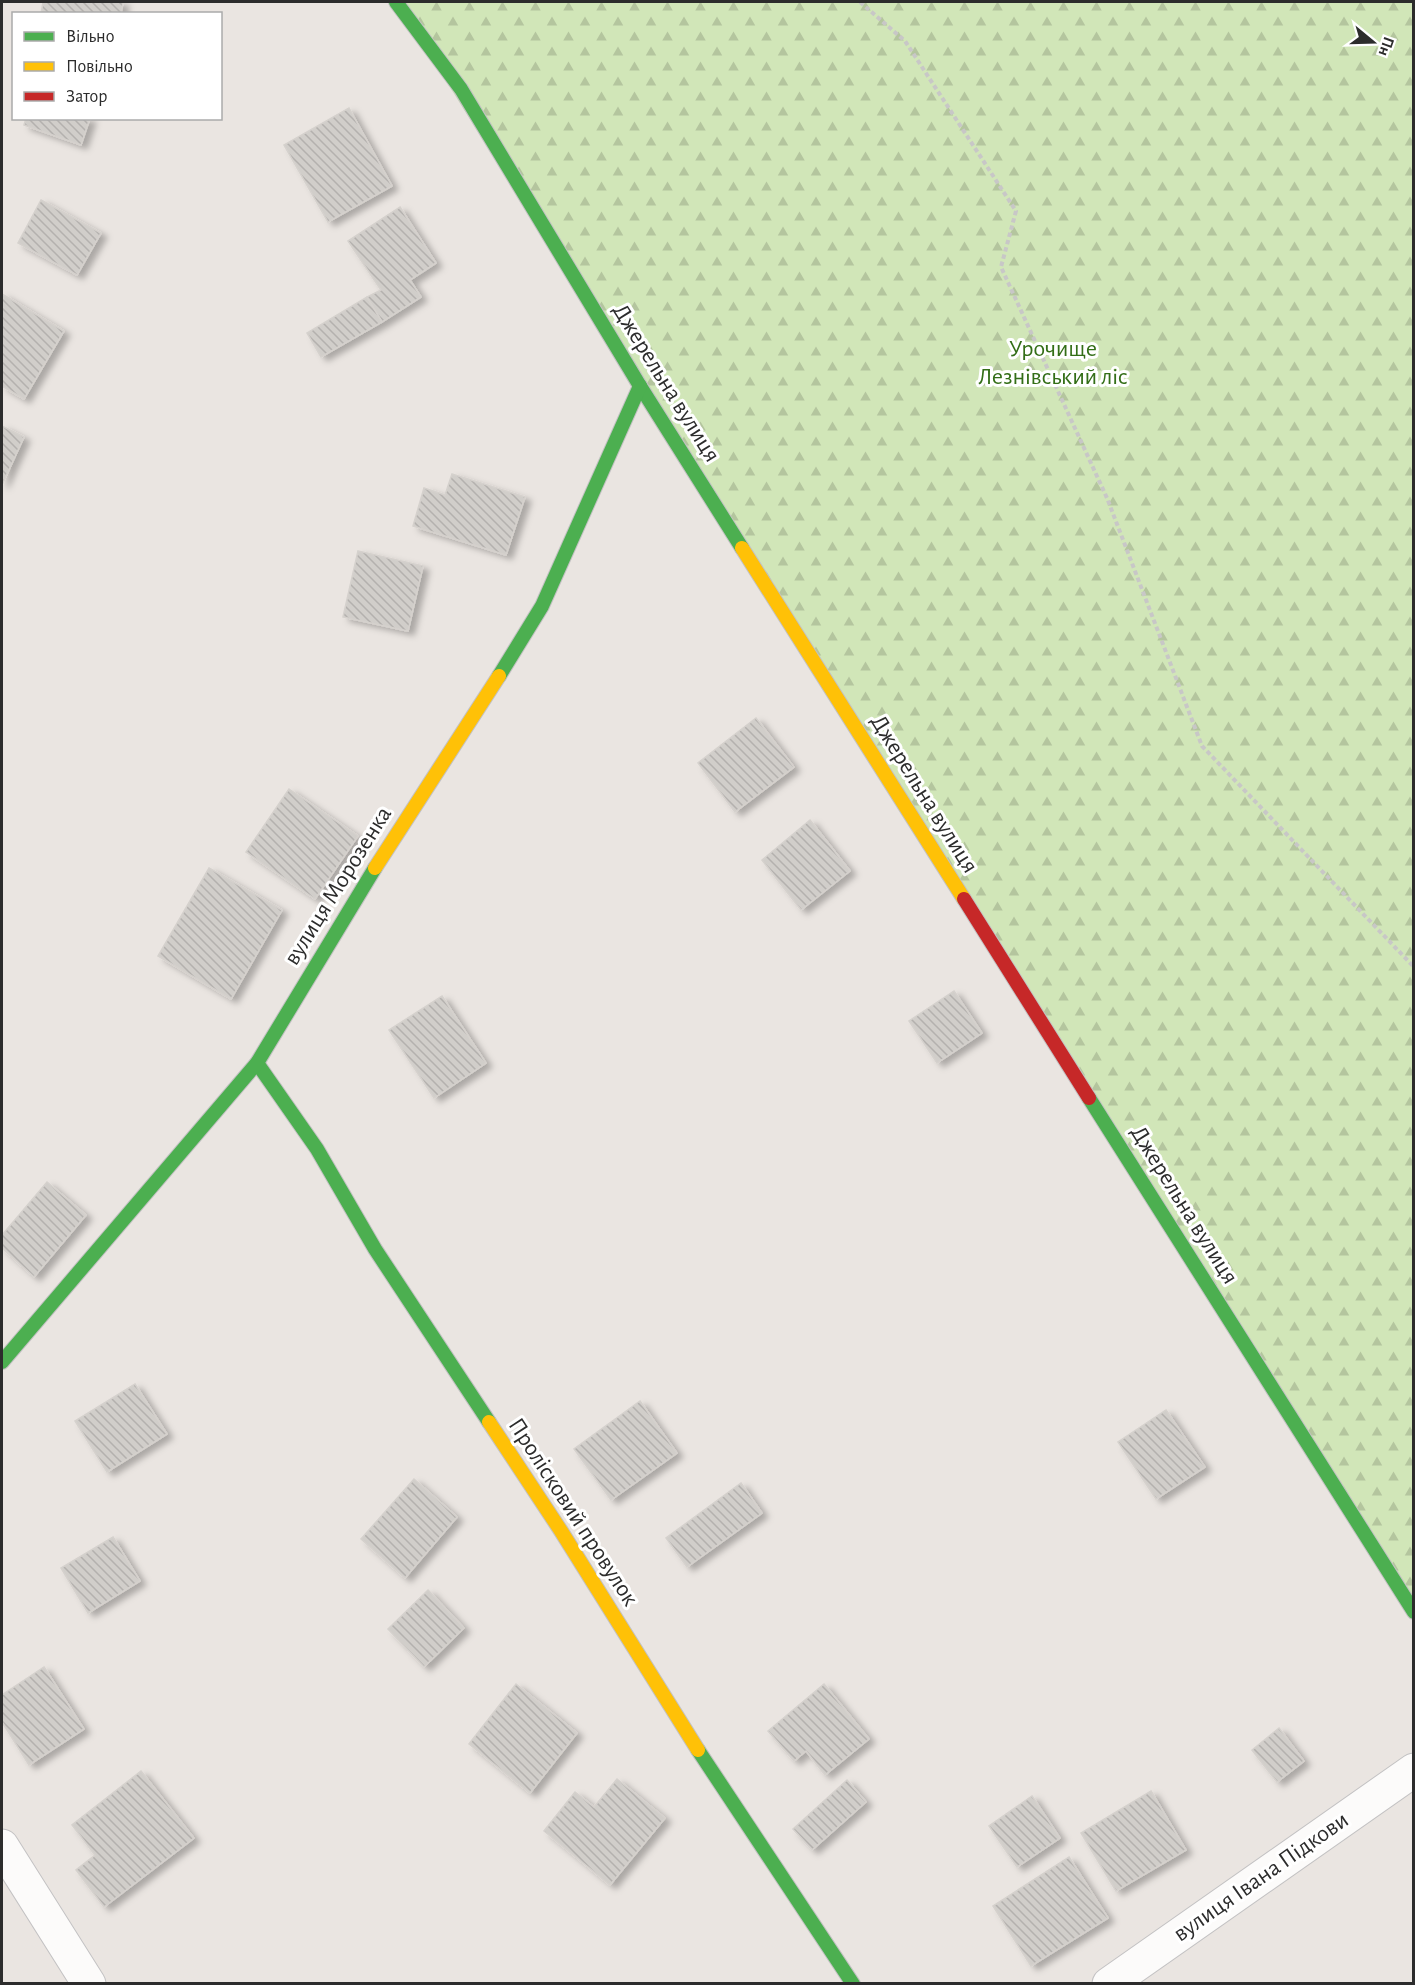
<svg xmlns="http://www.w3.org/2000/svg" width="1415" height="1985" font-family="'Alegreya Sans',sans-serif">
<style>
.forest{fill:url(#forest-firs)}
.building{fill:url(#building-back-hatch);stroke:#d5d1cd;stroke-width:1.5;filter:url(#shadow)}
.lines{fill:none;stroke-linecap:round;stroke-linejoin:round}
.street-casing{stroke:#c3c2c3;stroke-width:35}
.fast-casing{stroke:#c3c2c3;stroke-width:16}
.slow-casing{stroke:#c3c2c3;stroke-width:16}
.jam-casing{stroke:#c3c2c3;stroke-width:16}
.path{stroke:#c8c7c7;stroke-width:4;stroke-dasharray:4.5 3;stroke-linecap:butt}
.street{stroke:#fcfbfa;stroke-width:33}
.fast{stroke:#4caf50;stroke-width:14}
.slow{stroke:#ffc107;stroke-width:14}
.jam{stroke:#c62828;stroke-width:14}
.labels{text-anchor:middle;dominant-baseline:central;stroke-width:6;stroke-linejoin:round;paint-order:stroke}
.park-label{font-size:24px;fill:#336e17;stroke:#fff}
.street-label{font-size:24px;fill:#2c2c2c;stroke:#fff}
</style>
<defs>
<pattern id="forest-firs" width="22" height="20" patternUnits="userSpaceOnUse" patternTransform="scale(1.5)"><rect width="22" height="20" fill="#d1e6b8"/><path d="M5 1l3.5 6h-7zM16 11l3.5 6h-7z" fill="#b4c59e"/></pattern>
<pattern id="building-back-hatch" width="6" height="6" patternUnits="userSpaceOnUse" patternTransform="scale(1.5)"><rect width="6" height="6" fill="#d1ceca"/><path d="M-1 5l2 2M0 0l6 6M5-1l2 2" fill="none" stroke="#b4b1ae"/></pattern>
<filter id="shadow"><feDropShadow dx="6" dy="4" stdDeviation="3" flood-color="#0004"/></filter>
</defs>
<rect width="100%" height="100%" fill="#eae5e1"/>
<polygon class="forest" points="396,2 1413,2 1413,1612"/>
<g class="building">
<polygon points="43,2 123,2 121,14 41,14"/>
<polygon points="349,108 392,186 328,222 284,145"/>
<polygon points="26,118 90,118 81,145 24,125"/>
<polygon points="41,200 101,233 77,275 18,243"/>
<polygon points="400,207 436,263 410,280 421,297 382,322 367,297 381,290 348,241"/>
<polygon points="2,294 64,331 24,399 2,386"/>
<polygon points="367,297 382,322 321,357 307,333"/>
<polygon points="2,426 24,437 2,485"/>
<polygon points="452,474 525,497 506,555 413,526 424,488 445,495"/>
<polygon points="358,551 423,566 408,631 343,617"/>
<polygon points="756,718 794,767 735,812 698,763"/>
<polygon points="289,789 358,836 315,899 246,852"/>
<polygon points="810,820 850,871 801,910 762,860"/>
<polygon points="209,868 282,910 231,999 158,956"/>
<polygon points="954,991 982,1033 937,1063 909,1021"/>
<polygon points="442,996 486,1063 434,1098 389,1030"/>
<polygon points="47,1182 86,1215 34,1277 2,1248 2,1235"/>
<polygon points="135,1384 167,1434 107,1472 75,1421"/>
<polygon points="640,1401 677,1453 611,1500 574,1449"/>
<polygon points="1166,1410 1205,1467 1156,1499 1118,1442"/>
<polygon points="414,1479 457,1517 405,1578 361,1539"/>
<polygon points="741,1483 762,1513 687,1567 666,1538"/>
<polygon points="113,1537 140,1581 88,1613 61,1568"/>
<polygon points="428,1590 464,1628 424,1667 388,1629"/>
<polygon points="44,1667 84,1729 29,1765 2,1722 2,1695"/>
<polygon points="516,1684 577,1733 530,1793 469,1744"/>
<polygon points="824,1684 869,1739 825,1775 806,1751 794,1761 768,1731"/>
<polygon points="1279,1728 1304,1761 1277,1782 1252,1750"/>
<polygon points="141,1771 194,1838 104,1907 76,1870 95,1855 72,1825"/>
<polygon points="617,1779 665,1818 610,1885 544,1831 575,1792 594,1807"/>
<polygon points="847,1780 866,1802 812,1850 793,1829"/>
<polygon points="1151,1791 1186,1850 1116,1891 1081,1833"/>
<polygon points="1032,1796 1060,1838 1017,1867 989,1826"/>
<polygon points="1069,1857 1108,1918 1031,1966 993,1906"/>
</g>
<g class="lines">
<g class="street-casing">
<g id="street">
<polyline points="2,1846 89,1984"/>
<polyline points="1109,1984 1414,1770"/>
</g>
</g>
<g class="fast-casing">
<g id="fast">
<polyline points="396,2 461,89 640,386 742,548"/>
<polyline points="499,676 542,606 640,386"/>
<polyline points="257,1063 317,1149 375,1249 489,1422"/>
<polyline points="1089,1098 1414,1612"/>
<polyline points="2,1362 257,1063 375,868"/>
<polyline points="698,1750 853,1984"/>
</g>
</g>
<g class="slow-casing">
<g id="slow">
<polyline points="742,548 964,899"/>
<polyline points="375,868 499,676"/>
<polyline points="489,1422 561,1531 698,1750"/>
</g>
</g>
<g class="jam-casing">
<polyline id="jam" points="964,899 1089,1098"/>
</g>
<polyline class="path" points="860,2 905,41 1016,211 1001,267 1107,498 1202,746 1414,967"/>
<use href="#street" class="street"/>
<use href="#fast" class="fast"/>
<use href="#slow" class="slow"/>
<use href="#jam" class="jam"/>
</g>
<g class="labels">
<g class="park-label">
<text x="1053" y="349">Урочище<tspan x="1053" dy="28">Лезнівський ліс</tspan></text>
</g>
<g class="street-label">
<text transform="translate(666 383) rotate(58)">Джерельна вулиця</text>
<text transform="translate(924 794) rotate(58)">Джерельна вулиця</text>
<text transform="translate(338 886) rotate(-58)">вулиця Морозенка</text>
<text transform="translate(1184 1205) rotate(58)">Джерельна вулиця</text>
<text transform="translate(573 1512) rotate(57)">Пролісковий провулок</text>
<text transform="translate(1261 1877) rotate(-35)">вулиця Івана Підкови</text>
</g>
</g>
<rect width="1415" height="1985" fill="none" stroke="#2c2c2c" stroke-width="6"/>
<rect x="12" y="12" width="210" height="108" fill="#ffffff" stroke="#ababab" stroke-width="1.5"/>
<rect x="24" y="32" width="30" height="9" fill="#4caf50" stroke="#ababab" stroke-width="1.5"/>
<text x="66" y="42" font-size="18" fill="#2c2c2c">Вільно</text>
<rect x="24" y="62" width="30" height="9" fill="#ffc107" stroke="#ababab" stroke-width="1.5"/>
<text x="66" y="72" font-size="18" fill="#2c2c2c">Повільно</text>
<rect x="24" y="92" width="30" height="9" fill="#c62828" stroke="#ababab" stroke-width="1.5"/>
<text x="66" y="102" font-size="18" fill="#2c2c2c">Затор</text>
<g transform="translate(1373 42) rotate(109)" stroke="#ffffff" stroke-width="4.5" paint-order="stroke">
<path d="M0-4.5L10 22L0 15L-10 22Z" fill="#2c2c2c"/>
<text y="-9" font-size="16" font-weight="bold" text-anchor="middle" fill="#2c2c2c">Пн</text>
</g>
</svg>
